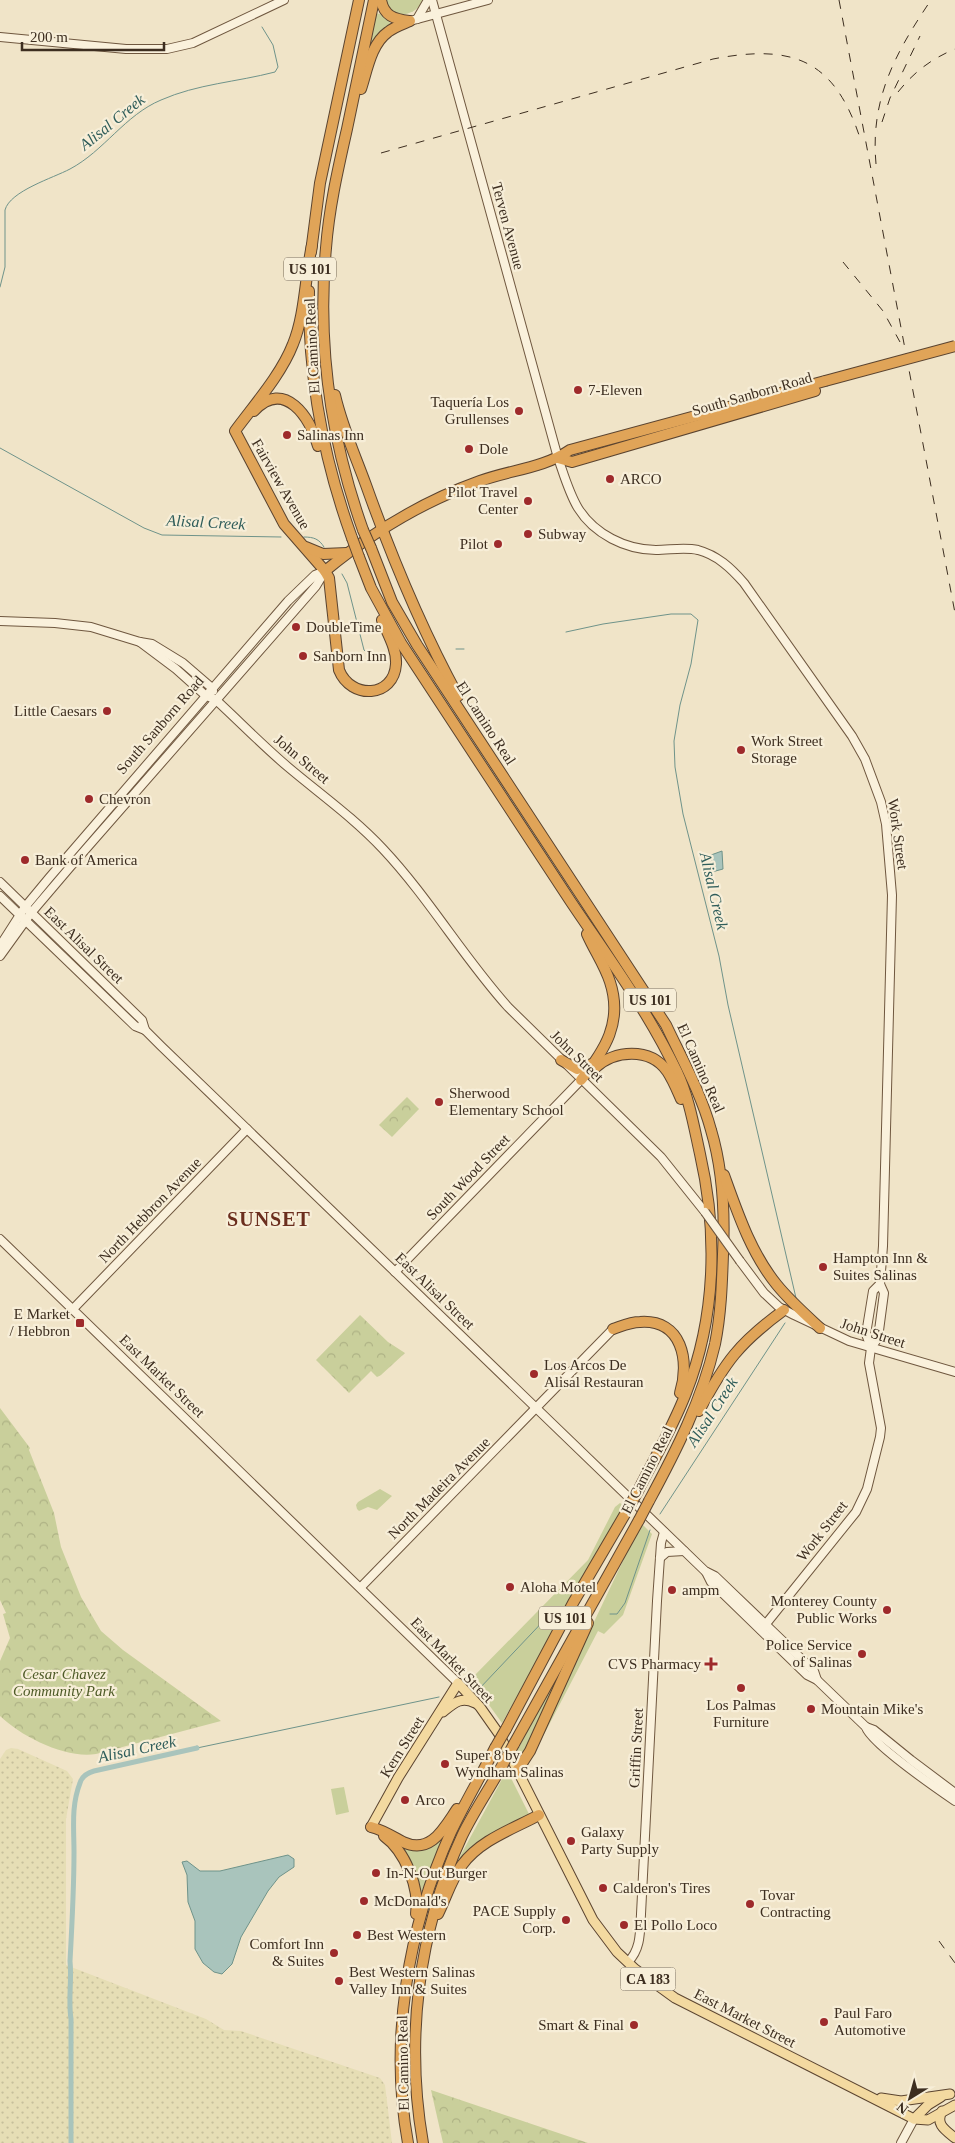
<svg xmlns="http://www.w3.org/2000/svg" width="955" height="2143" font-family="'Times New Roman',serif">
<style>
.farmland{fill:url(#farmland-dots)}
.green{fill:#c9cf9b}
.park{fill:url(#park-crowns)}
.water{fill:#a9c4bc;stroke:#6f938a}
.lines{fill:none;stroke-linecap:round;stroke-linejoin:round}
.stream{stroke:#6f938a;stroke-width:1}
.canal{stroke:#a9c4bc;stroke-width:5}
.secondary-casing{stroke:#6f573f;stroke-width:10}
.primary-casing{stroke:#5b4430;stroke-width:11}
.highway-casing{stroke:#5b4430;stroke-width:12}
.secondary{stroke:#faf1dc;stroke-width:8}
.primary{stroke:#f3d9a0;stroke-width:9}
.highway{stroke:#e0a458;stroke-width:10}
.rail{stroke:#3d2e20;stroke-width:1;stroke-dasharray:9 9;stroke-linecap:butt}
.secondary-bridge-casing{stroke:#6f573f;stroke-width:10;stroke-linecap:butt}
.highway-bridge-casing{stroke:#5b4430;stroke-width:12;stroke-linecap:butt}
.secondary-bridge{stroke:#faf1dc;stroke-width:8}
.highway-bridge{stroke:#e0a458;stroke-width:10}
.poi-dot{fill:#9e2a2b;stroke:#f7eed8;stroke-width:2}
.labels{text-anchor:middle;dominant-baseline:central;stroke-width:4.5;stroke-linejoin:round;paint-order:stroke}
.shield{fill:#f7eed8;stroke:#756857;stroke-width:1}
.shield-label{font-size:14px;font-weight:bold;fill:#3d2e20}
.street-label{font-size:15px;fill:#3d2e20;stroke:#f7eed8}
.poi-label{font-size:15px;fill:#3d2e20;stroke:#f7eed8;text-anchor:start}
.park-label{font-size:15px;font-style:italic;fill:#4d5a26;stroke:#f7eed8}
.water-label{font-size:16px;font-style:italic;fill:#2f5d5a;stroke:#f7eed8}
.district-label{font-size:20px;font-weight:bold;letter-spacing:1px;fill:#6b2e1e;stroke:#f7eed8}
</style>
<defs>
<pattern id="farmland-dots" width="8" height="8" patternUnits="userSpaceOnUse" patternTransform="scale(1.25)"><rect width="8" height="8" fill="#e6deb5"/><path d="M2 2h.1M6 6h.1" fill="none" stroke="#c6bf9b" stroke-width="1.8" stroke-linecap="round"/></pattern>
<pattern id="park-crowns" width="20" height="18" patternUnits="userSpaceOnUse" patternTransform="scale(1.25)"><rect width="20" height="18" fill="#c9cf9b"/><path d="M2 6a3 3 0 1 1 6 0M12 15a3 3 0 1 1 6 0" fill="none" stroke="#aeb285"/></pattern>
</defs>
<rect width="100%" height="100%" fill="#f0e4c8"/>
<polygon class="farmland" points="11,1748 18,1749 67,1771 73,1779 66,1819 66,1965 206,2019 224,2030 241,2031 380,2078 385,2085 392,2143 0,2143 0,1759 6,1750"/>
<g class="green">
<path d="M385,0H423V1C416,13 404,17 391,13Z"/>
<polygon points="376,13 383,15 392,25 367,57"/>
<polygon points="380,1489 392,1496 377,1510 368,1507 359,1511 357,1509 356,1505 358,1502"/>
<polygon points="620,1503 624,1506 502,1723 474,1684 474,1676 588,1560 615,1507"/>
<polygon points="641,1523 652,1534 623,1615 604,1634 598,1631 527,1767 526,1765"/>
<polygon points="564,1663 566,1664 527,1750 521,1757 517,1751"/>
<polygon points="507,1770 529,1814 528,1816 452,1871"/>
<polygon points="344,1787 349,1812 336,1815 331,1789"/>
<polygon points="442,1838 422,1891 420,1892 414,1876 413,1866 399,1843"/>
</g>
<g class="park">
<polygon points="407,1097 419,1109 392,1137 379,1125"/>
<polygon points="360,1315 388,1342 405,1353 381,1375 377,1377 371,1371 349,1393 316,1360"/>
<path d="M0,1408L30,1448L29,1450L54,1513L61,1547L81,1597L101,1631L123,1650L221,1721L96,1754C66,1759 22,1737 0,1716V1661L10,1638L3,1614L6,1613L0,1600Z"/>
<polygon points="431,2090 588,2143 443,2143"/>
</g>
<g class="water">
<polygon points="722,851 723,869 712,872 711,855"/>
<polygon points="288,1855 294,1859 294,1867 279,1877 268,1891 241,1937 232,1964 222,1974 214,1972 203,1963 195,1949 195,1921 188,1902 187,1875 182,1862 187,1861 200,1871 220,1871"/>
</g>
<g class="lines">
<g class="stream">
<path d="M0,287L5,267V210C10,191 53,178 70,169C104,151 125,115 161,100C197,84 237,82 275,72L278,67L273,45L262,27"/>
<polyline points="0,448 144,528 162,535 281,537"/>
<path d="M304,537C314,537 319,539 324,547"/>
<polyline points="342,574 347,583 364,650 374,659 384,657"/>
<polyline points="566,632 603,624 671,614 691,614 698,620 691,664 680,705 674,741 675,767 683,814 719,956 728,1005 796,1298"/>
<polyline points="456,649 464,649"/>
<polyline points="660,1514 785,1323"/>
<polyline points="610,1614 617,1614 625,1603 650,1530"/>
<polyline points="479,1689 550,1614"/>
<polyline points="197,1746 197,1748 439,1697"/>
</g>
<path class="canal" d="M71,2143V2019C68,2000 72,1980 70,1961C72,1925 74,1888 74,1852C74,1828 71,1806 80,1783C82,1776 87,1773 94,1771L197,1748"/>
<g class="secondary-casing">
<g id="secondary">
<path d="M432,0L558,458C564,475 569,493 578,508C594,534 626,550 656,550C670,550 684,547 698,550C717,555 731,568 744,583L852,736L865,759L881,802L886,824L892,895L883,1246L880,1284L884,1293L878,1338L871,1348"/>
<polyline points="417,19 428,0"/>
<polyline points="410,21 488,0"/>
<polyline points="0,37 126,49 167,49 193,43 284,0"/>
<polyline points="0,621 55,623 91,627 140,642 152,644 183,663 212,688 213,691"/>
<path d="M140,642L176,669L205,695L216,700C240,722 263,746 288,767C320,794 354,818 383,849C429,898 463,957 508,1007L661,1157L705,1212"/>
<polyline points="0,882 142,1020 145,1030 161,1046 705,1571 715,1576 814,1671 817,1680"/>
<polyline points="0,896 135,1026 145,1030"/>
<polyline points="0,946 25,907 49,878 288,601 315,575 325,571"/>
<polyline points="0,956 31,913 71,866 316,586 325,571"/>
<polyline points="0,1239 458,1683"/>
<polyline points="740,1261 764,1293 779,1307 794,1315 849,1341 955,1372"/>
<polyline points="395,1272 581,1080"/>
<polyline points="73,1309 247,1129"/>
<polyline points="660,1558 667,1552 684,1551"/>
<path d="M706,1572L711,1582L807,1675L817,1680L866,1727C869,1742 939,1790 955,1801"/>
<polyline points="361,1587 613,1329"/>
<polyline points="761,1630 856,1512 867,1489 880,1437 881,1428 869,1363 871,1348 866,1334 873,1291 880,1284"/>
<polyline points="866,1727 874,1730 911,1760 955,1793"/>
<path d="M628,1962C641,1949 640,1932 641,1914L657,1601L661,1543L664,1532"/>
<polyline points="901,2143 914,2119"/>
</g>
</g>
<g class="primary-casing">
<g id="primary">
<path d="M443,1712C454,1703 461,1696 475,1703"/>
<polyline points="371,1827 398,1778 458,1683 480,1707 499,1734 593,1920 617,1952 635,1969 675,1998 914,2119 928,2120 955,2105"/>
<polyline points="881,2098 901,2101 950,2094"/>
<path d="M942,2111C935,2124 945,2130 955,2138"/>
<polyline points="914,2119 928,2105 941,2097"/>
</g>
</g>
<g class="highway-casing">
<g id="highway">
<path d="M381,0C384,16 394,19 409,21"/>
<path d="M361,89C367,71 371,44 388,32C394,27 403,24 410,21"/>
<path d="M312,245C305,277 305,315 293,344C281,375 254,405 235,431L284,524L325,571L329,578L339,670C351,700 394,698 396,664C397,649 387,633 382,620"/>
<polyline points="311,252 320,183 359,0"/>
<path d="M309,291C308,376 323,458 352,538"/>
<path d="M335,395C342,426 355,455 366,485C392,558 421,628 458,696"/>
<path d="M254,411C284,378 311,418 318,446"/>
<polyline points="558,458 572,462 815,391"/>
<path d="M363,530C331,440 317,344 326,248C329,208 338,169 347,129C356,86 365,43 374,0"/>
<polyline points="306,547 323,554 347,553"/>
<path d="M371,548L392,602L417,645L666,1025C682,1059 701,1093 711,1130C723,1170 725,1212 723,1254C722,1284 721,1314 715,1344C702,1400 676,1451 649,1501"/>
<path d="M359,557L371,588L401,643C458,729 514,816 571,902C608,957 648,1011 677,1072C689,1097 694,1127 700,1154C718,1233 716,1317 686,1393C673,1427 654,1459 638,1491"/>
<path d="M325,571C371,533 424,501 480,481C510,470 544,468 570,450L825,381"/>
<polyline points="561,1060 577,1069 592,1064"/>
<path d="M595,1068C614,1050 650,1047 667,1071C673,1080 677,1090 681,1099"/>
<path d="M581,1080C605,1050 623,1022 610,982C605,966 594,950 587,934"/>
<path d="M724,1175C738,1214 751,1253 777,1285C790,1301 806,1315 820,1328"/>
<path d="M613,1329C622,1326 630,1322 640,1322C682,1319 690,1361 680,1393"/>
<path d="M699,1411C725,1362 739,1343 784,1310"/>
<polyline points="506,1729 573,1603 628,1509"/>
<polyline points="514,1744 639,1520"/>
<polyline points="517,1771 530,1751 588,1623"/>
<path d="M371,1827C383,1830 392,1836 403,1842C431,1855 444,1828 457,1809"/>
<path d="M384,1836C405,1851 420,1888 416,1914"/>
<path d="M438,1914C446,1898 451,1880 462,1865C480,1840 513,1829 539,1815"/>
<path d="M408,2143C389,2040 408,1927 451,1832C464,1804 481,1776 495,1748"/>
<path d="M423,2143C405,2040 418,1931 462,1836C474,1811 490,1788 503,1764"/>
</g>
</g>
<use href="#secondary" class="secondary"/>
<use href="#primary" class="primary"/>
<use href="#highway" class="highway"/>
<g class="rail">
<polyline points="839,0 955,613"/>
<path d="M898,92C914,72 931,59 955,49"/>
<polyline points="882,122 890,98 920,36"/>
<path d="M381,153L713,59C791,44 834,58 860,138"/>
<path d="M876,164C870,98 896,52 931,0"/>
<polyline points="843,262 883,311 900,342"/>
<polyline points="939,1941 955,1963"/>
</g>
<g class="secondary-bridge-casing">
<polyline id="secondary-bridge" points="705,1212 740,1261"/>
</g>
<g class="highway-bridge-casing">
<g id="highway-bridge">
<polyline points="825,381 955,346"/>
<polyline points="363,530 371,548"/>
<polyline points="352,538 359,557"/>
<polyline points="628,1509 638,1491"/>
<polyline points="639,1520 649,1501"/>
<polyline points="495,1748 506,1729"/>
<polyline points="503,1764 514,1744"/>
</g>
</g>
<use href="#secondary-bridge" class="secondary-bridge"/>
<use href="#highway-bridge" class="highway-bridge"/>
</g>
<g class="poi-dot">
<circle cx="578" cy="390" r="5"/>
<circle cx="519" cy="411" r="5"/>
<circle cx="287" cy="435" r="5"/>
<circle cx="469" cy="449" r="5"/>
<circle cx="610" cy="479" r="5"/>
<circle cx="528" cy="501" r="5"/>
<circle cx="528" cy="534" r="5"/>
<circle cx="498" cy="544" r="5"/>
<circle cx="296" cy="627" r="5"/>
<circle cx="303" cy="656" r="5"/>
<circle cx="107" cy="711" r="5"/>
<circle cx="741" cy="750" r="5"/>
<circle cx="89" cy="799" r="5"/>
<circle cx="25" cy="860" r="5"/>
<circle cx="439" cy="1102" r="5"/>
<circle cx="823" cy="1267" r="5"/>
<rect x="75" y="1318" width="10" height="10" rx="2.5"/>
<circle cx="534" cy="1374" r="5"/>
<circle cx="510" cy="1587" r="5"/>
<circle cx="672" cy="1590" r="5"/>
<circle cx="887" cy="1610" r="5"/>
<circle cx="862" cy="1654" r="5"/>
<path d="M708.5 1656.5h5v5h5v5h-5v5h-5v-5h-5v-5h5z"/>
<circle cx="741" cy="1688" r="5"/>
<circle cx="811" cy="1709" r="5"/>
<circle cx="445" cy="1764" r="5"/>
<circle cx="405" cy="1800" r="5"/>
<circle cx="571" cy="1841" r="5"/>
<circle cx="376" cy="1873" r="5"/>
<circle cx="603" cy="1888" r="5"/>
<circle cx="364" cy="1901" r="5"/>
<circle cx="750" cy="1904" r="5"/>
<circle cx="566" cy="1920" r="5"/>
<circle cx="624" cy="1925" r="5"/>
<circle cx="357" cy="1935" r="5"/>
<circle cx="334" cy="1953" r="5"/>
<circle cx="339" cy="1981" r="5"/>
<circle cx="824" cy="2022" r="5"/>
<circle cx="634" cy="2025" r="5"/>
</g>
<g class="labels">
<g class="shield">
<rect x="284" y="257.5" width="52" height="23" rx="4"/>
<rect x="624" y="988.5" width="52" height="23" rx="4"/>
<rect x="539" y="1606.5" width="52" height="23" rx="4"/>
<rect x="620.5" y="1967.5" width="55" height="23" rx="4"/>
</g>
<g class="shield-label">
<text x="310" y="269">US 101</text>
<text x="650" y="1000">US 101</text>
<text x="565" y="1618">US 101</text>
<text x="648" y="1979">CA 183</text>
</g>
<g class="street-label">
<text transform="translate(508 226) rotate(75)">Terven Avenue</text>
<text transform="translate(312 346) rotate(-93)">El Camino Real</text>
<text transform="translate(752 394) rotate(-16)">South Sanborn Road</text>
<text transform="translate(281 484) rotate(60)">Fairview Avenue</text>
<text transform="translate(486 723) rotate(57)">El Camino Real</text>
<text transform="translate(160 725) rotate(-49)">South Sanborn Road</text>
<text transform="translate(302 759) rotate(40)">John Street</text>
<text transform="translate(898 834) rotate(82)">Work Street</text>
<text transform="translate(84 945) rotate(44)">East Alisal Street</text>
<text transform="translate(577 1056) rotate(44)">John Street</text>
<text transform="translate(701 1068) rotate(66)">El Camino Real</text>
<text transform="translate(468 1177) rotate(-46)">South Wood Street</text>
<text transform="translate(150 1210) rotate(-46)">North Hebbron Avenue</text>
<text transform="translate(435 1291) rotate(44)">East Alisal Street</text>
<text transform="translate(873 1333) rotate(18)">John Street</text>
<text transform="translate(162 1376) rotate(44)">East Market Street</text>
<text transform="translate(647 1470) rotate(-63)">El Camino Real</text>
<text transform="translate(439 1488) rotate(-45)">North Madeira Avenue</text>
<text transform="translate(822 1531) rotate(-52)">Work Street</text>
<text transform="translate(452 1660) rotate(46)">East Market Street</text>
<text transform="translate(402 1747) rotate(-58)">Kern Street</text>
<text transform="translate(636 1748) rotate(-87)">Griffin Street</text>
<text transform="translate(745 2018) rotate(27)">East Market Street</text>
<text transform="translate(403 2063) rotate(-91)">El Camino Real</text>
</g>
<g class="poi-label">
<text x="588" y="390">7-Eleven</text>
<text x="509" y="402" text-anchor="end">Taquería Los<tspan x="509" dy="17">Grullenses</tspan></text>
<text x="297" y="435">Salinas Inn</text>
<text x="479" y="449">Dole</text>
<text x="620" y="479">ARCO</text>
<text x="518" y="492" text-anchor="end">Pilot Travel<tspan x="518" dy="17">Center</tspan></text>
<text x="538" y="534">Subway</text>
<text x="488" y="544" text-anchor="end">Pilot</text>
<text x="306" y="627">DoubleTime</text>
<text x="313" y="656">Sanborn Inn</text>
<text x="97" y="711" text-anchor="end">Little Caesars</text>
<text x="751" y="741">Work Street<tspan x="751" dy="17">Storage</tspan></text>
<text x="99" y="799">Chevron</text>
<text x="35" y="860">Bank of America</text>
<text x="449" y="1093">Sherwood<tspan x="449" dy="17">Elementary School</tspan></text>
<text x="833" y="1258">Hampton Inn &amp;<tspan x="833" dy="17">Suites Salinas</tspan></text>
<text x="70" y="1314" text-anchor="end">E Market<tspan x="70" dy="17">/ Hebbron</tspan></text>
<text x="544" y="1365">Los Arcos De<tspan x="544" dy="17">Alisal Restauran</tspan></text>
<text x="520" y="1587">Aloha Motel</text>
<text x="682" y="1590">ampm</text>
<text x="877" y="1601" text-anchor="end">Monterey County<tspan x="877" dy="17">Public Works</tspan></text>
<text x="852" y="1645" text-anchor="end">Police Service<tspan x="852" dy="17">of Salinas</tspan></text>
<text x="701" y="1664" text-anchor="end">CVS Pharmacy</text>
<text x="741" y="1705" text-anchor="middle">Los Palmas<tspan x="741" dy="17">Furniture</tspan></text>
<text x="821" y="1709">Mountain Mike's</text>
<text x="455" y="1755">Super 8 by<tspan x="455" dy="17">Wyndham Salinas</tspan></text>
<text x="415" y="1800">Arco</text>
<text x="581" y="1832">Galaxy<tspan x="581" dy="17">Party Supply</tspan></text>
<text x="386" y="1873">In-N-Out Burger</text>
<text x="613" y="1888">Calderon's Tires</text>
<text x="760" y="1895">Tovar<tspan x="760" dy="17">Contracting</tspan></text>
<text x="374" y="1901">McDonald's</text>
<text x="556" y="1911" text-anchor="end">PACE Supply<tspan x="556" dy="17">Corp.</tspan></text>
<text x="634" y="1925">El Pollo Loco</text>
<text x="367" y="1935">Best Western</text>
<text x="324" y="1944" text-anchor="end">Comfort Inn<tspan x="324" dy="17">&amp; Suites</tspan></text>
<text x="349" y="1972">Best Western Salinas<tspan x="349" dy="17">Valley Inn &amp; Suites</tspan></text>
<text x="834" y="2013">Paul Faro<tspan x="834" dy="17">Automotive</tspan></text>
<text x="624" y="2025" text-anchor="end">Smart &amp; Final</text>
</g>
<g class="park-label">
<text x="64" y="1674">Cesar Chavez<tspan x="64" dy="17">Community Park</tspan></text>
</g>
<g class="water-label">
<text transform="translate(112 122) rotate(-39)">Alisal Creek</text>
<text transform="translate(206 522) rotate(3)">Alisal Creek</text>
<text transform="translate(714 891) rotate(77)">Alisal Creek</text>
<text transform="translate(712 1412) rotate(-57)">Alisal Creek</text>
<text transform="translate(137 1749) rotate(-12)">Alisal Creek</text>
</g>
<g class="district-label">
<text x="269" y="1219">SUNSET</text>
</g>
</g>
<g transform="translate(910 2098) rotate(217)" stroke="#f7eed8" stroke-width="4" paint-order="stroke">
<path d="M0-4L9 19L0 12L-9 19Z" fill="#3d2e20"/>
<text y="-8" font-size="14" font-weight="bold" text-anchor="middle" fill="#3d2e20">N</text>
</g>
<path d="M22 42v8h142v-8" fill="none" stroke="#3d2e20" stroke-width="2.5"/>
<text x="30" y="42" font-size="15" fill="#3d2e20" stroke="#f7eed8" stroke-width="4" paint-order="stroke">200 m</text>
</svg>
